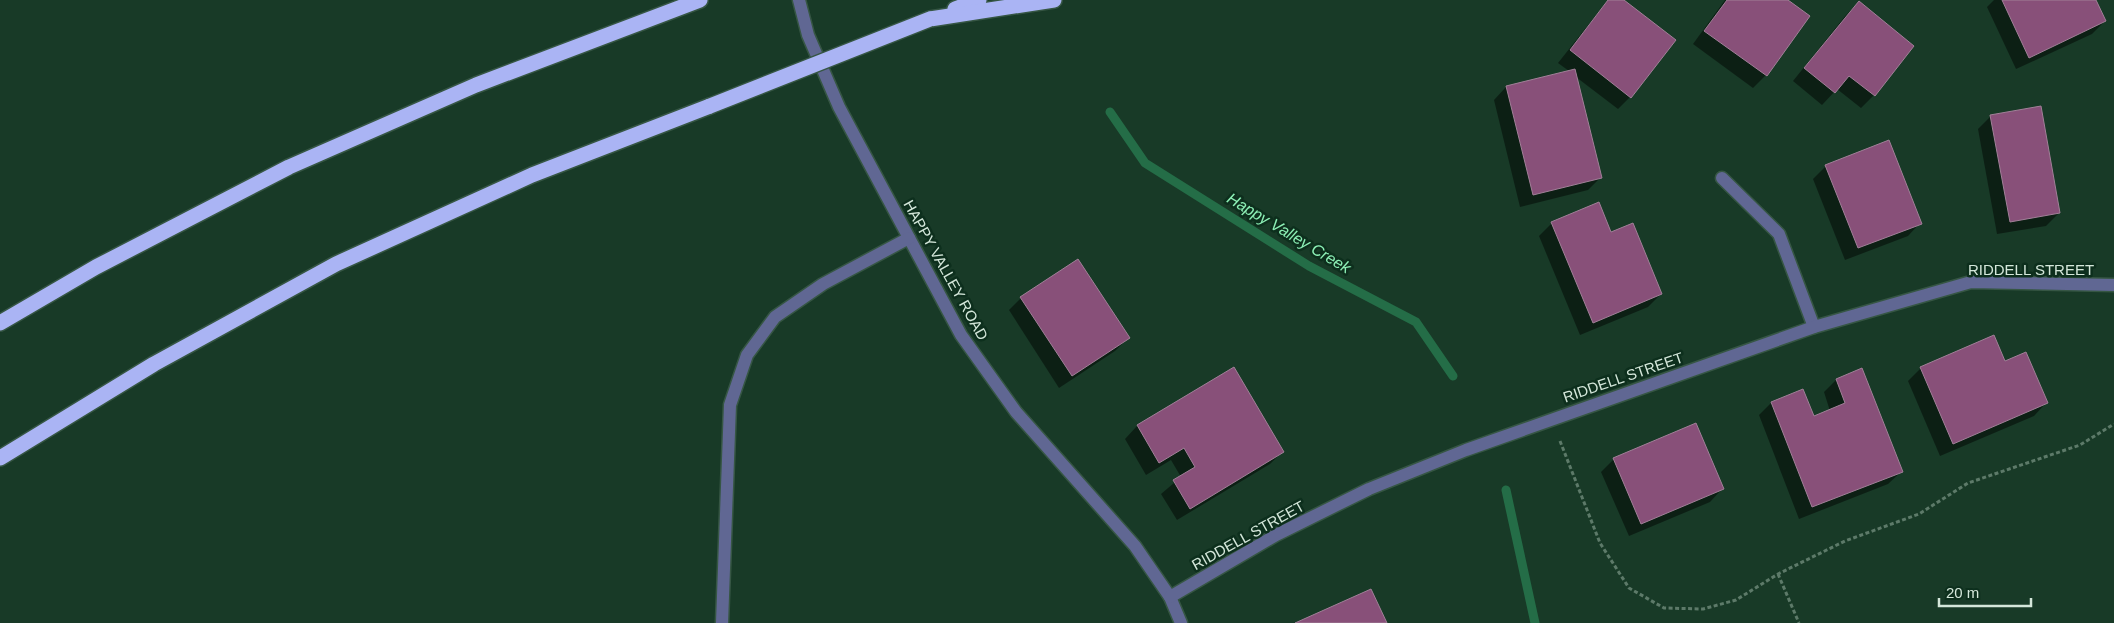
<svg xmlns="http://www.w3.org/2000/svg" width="2114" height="623" font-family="Helvetica,sans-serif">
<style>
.shadow{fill:#0007}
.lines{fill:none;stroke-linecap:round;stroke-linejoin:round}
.stream{stroke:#246d47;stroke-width:9}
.building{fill:#885079;stroke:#a18098}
.minor-casing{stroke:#365644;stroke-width:15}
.highway-casing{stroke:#365644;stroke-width:18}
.path{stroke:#5d7a69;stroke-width:3;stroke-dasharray:4 2.5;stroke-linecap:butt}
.minor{stroke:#606793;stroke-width:12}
.highway{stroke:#aab4f4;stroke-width:15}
.highway-bridge-casing{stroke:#365644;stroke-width:18;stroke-linecap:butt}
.highway-bridge{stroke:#aab4f4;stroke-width:15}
.labels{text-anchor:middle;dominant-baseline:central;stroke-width:5;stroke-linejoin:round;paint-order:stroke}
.street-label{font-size:15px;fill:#d4e7da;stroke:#0d2f1d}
.water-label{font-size:16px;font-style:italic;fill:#8df0b6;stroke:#0d2f1d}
</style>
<rect width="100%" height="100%" fill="#183a27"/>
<g class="shadow">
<polygon points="1608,0 1622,0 1630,97 1618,109 1576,77 1601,177 1588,190 1520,207 1494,100 1506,87 1569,71 1558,63"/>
<polygon points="1725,0 1786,0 1808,16 1766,75 1753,88 1693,44"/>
<polygon points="1994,0 2095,0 2105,21 2092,34 2016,69 1987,7"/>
<polygon points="1859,2 1913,46 1874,95 1861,108 1837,89 1822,105 1793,81 1846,15"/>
<polygon points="1991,116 2059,213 2046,226 1997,234 1978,129"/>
<polygon points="1826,166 1920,223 1908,236 1845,260 1813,179"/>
<polygon points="1552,223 1610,233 1661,294 1648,307 1580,335 1539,236"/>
<polygon points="1021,298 1128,338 1115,351 1059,388 1009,310"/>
<polygon points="2005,362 2046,403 2034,416 1940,456 1908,381 1921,368"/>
<polygon points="1233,369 1283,451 1270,464 1177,520 1161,494 1181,477 1171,460 1146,475 1125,439 1137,426"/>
<polygon points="1836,380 1901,472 1888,484 1799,519 1759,415 1771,403 1802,390 1813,417 1830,411 1824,392"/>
<polygon points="1614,459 1722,489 1710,502 1629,536 1601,472"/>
</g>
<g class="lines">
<g class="stream">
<polyline points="1110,112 1145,163 1309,266 1416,322 1453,376"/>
<polyline points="1506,490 1535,623"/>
</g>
</g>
<g class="building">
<polygon points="1608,0 1624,0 1676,40 1631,98 1570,50"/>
<polygon points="1727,0 1788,0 1810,16 1767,76 1704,31"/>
<polygon points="2002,0 2096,0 2106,21 2029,58"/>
<polygon points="1859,1 1914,46 1875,96 1849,76 1835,93 1804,68"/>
<polygon points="1575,69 1602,178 1533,195 1506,86"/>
<polygon points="2041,106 2060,213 2010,222 1990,115"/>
<polygon points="1889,140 1922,224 1858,248 1825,165"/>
<polygon points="1599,202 1611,232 1633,223 1662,294 1593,323 1551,222"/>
<polygon points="1078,259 1130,338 1072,376 1020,297"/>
<polygon points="1994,335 2005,361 2026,352 2048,403 1953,444 1920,367"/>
<polygon points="1234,367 1284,452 1190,509 1173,480 1195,467 1184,448 1159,463 1137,425"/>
<polygon points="1862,368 1903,472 1812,507 1771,402 1803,389 1814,416 1845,403 1836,379"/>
<polygon points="1696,423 1724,489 1641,524 1613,458"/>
<polygon points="1371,589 1387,623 1295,623"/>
</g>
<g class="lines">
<g class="minor-casing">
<g id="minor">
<polyline points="799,0 808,35 839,107 961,335 1016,412 1135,546 1170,597 1181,623"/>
<polyline points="1722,178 1779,234 1814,327"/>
<polyline points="1170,597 1276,535 1369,489 1466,450 1814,327 1971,282 2114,285"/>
<polyline points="722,623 730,405 747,355 775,317 823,284 909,238"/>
</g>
</g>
<g class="highway-casing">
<g id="highway">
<polyline points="955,9 979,0"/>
<polyline points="930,19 1054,0"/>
<polyline points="0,323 96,267 289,167 476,85 700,0"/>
<polyline points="0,458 154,364 336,264 532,175 710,106"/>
</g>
</g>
<g class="path">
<polyline points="1560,441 1600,543 1629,588 1664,608 1703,609 1736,600 1778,574 1845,541 1919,514 1968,483 2080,445 2114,424"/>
<polyline points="1778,574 1799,623"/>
</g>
<use href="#minor" class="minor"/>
<use href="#highway" class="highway"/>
<g class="highway-bridge-casing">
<polyline id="highway-bridge" points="710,106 930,19"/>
</g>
<use href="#highway-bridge" class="highway-bridge"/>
</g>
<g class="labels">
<g class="street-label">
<text x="2031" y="269">RIDDELL STREET</text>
<text transform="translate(946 270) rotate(61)">HAPPY VALLEY ROAD</text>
<text transform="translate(1623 377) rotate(-19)">RIDDELL STREET</text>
<text transform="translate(1248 535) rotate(-29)">RIDDELL STREET</text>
</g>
<g class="water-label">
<text transform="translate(1289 233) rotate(31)">Happy Valley Creek</text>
</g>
</g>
<path d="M1939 598v8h92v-8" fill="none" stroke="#d4e7da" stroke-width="2.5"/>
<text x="1946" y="598" font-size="15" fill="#d4e7da" stroke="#0d2f1d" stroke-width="4" paint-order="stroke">20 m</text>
</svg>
